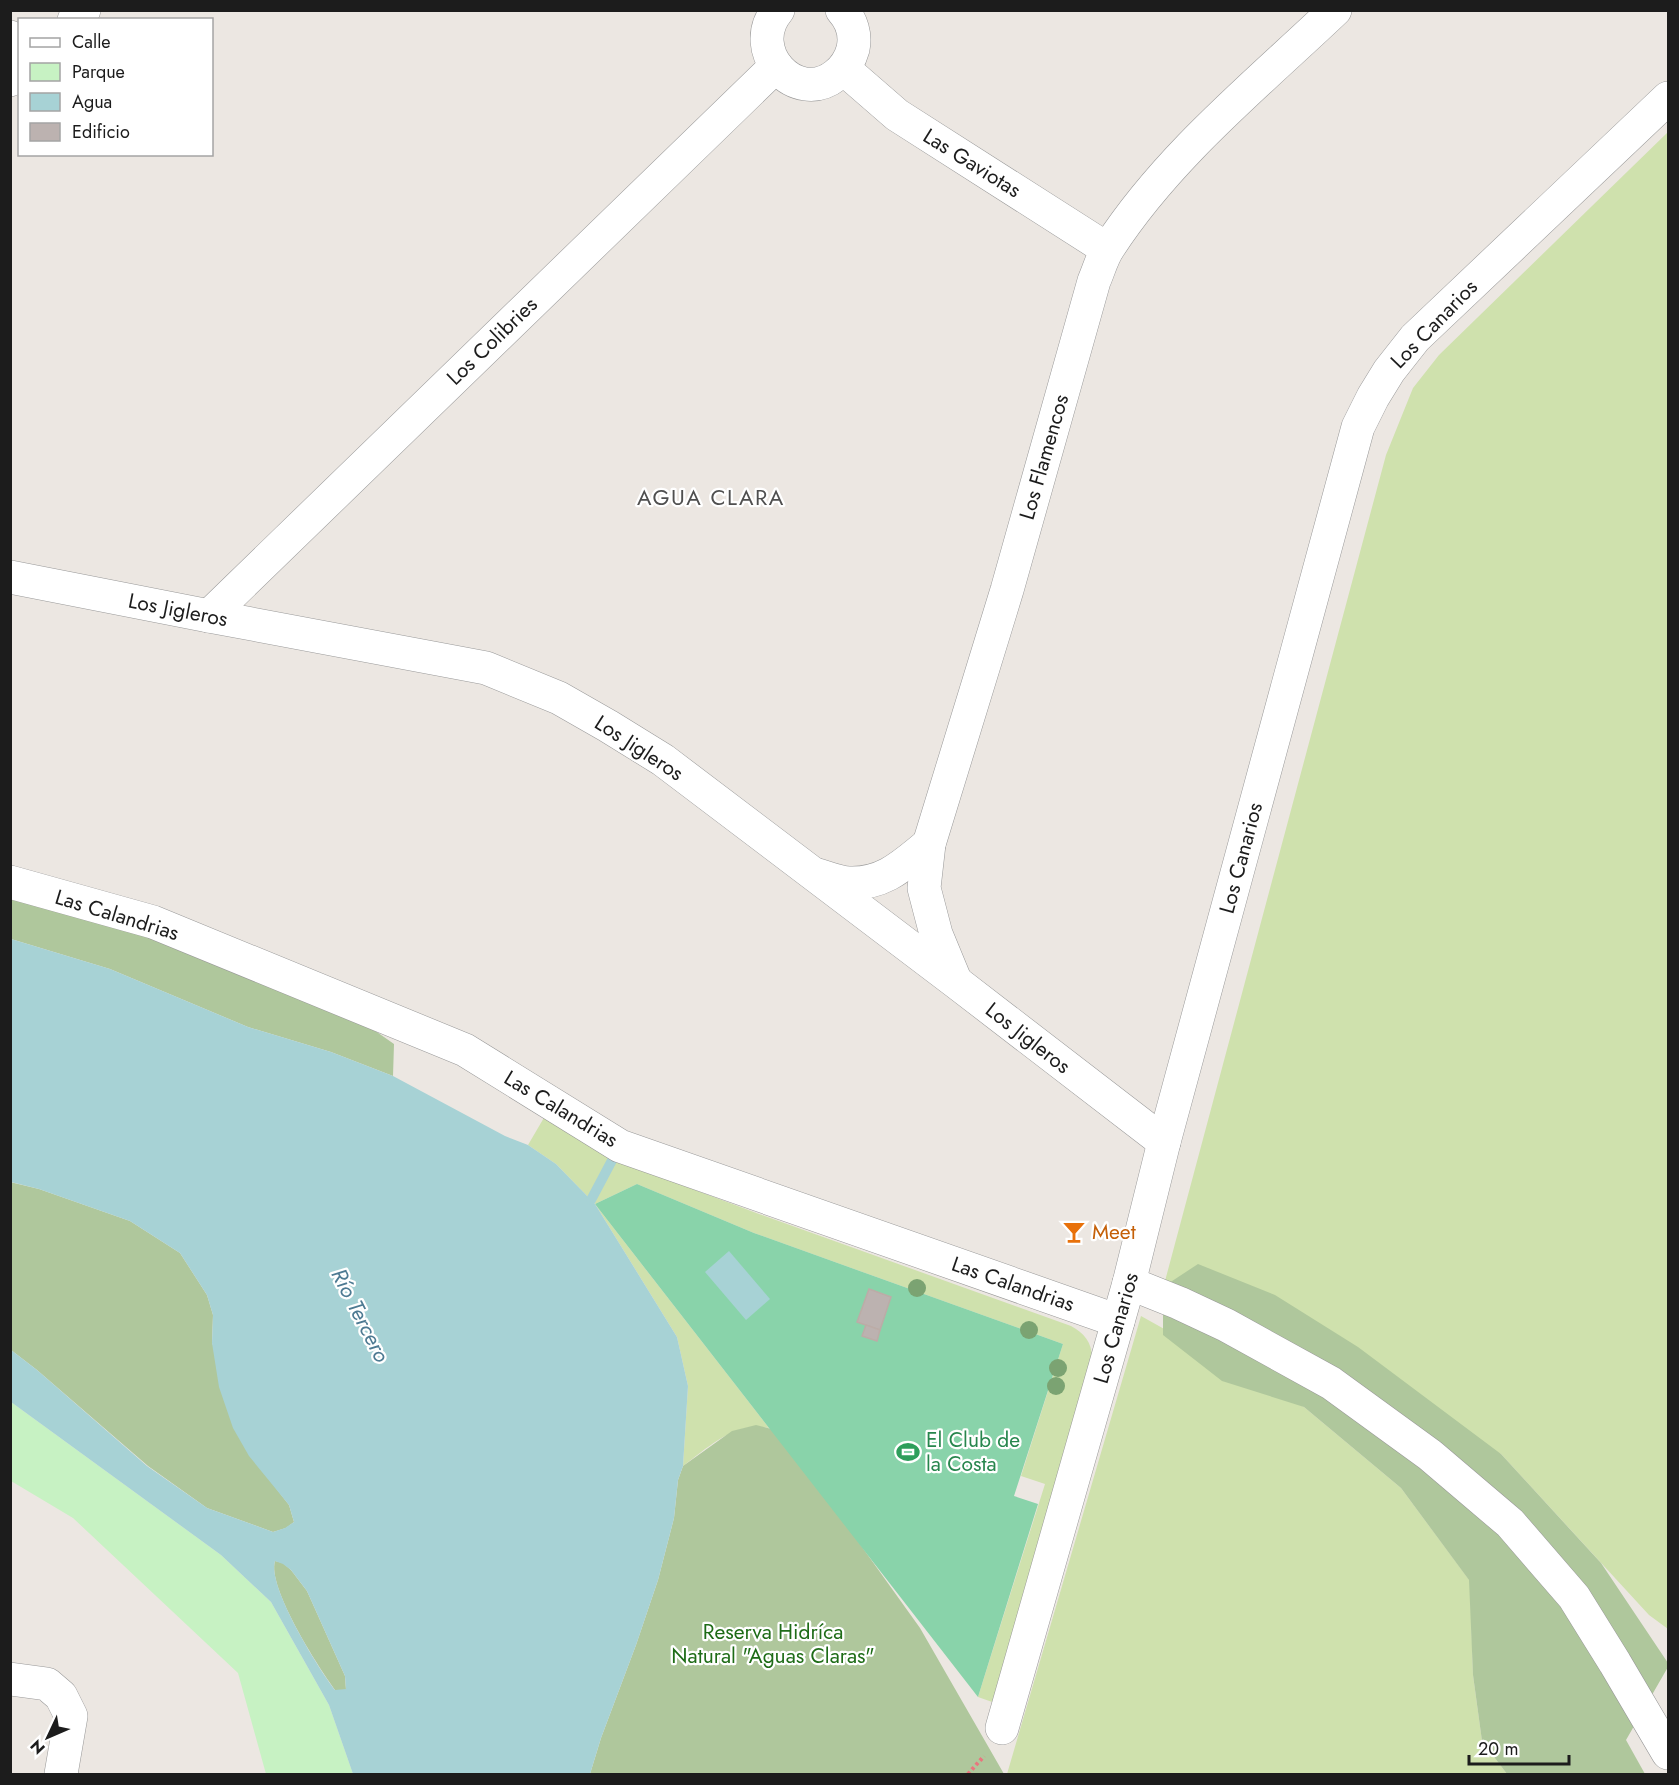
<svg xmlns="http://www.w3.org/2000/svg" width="1679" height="1785" font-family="Jost,sans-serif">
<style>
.grass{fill:#cfe1ad}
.forest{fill:#afc79c}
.park{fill:#c7f2c3}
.pitch{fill:#89d3aa}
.water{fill:#a7d2d5;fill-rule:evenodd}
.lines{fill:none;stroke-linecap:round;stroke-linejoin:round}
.stream{stroke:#a7d2d5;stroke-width:10}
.building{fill:#bcb2b0;stroke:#bcaca7;stroke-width:1.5}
.minor-casing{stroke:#999;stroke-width:34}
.path{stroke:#e9767e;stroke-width:4;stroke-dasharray:3 3;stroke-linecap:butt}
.minor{stroke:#fff;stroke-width:33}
.tree{fill:#7ba372}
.labels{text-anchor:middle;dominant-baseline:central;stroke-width:4.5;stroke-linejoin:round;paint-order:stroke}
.street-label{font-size:21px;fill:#1c1c1c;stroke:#fff}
.food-label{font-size:21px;fill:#c56008;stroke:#fff;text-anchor:start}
.leisure-label{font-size:21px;fill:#27864d;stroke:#fff;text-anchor:start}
.park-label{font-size:21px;fill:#1e6c17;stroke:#fff}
.neighbourhood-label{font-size:22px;letter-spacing:1.5px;fill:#4f4f4f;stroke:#fff}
.water-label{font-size:22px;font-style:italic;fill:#4d7a92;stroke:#fff}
</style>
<rect width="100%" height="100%" fill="#ece7e2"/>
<g class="grass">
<polygon points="1668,132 1668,1629 1649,1615 1501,1454 1161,1296 1386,455 1413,388 1439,355"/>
<path d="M545,1116L618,1161L759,1214L1071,1326C1084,1333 1092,1342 1092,1358L995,1703L978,1697L1045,1484L1021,1476L1063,1344L754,1233L637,1184L595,1204L769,1428C735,1421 709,1447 683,1466L688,1386L677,1337L595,1204L556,1164L528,1145Z"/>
<polygon points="1141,1316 1304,1407 1401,1488 1470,1581 1473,1675 1482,1741 1507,1774 1007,1774"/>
</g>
<g class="forest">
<polygon points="10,890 164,936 374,1030 394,1044 393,1076 331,1052 248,1027 110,969 11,939"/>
<polygon points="10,1182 39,1189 130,1221 180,1253 207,1295 213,1315 212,1343 275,1487 289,1505 294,1522 286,1528 273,1532 207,1508 148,1466 37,1370 11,1350"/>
<polygon points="1198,1264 1275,1295 1358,1347 1501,1454 1601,1563 1668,1663 1668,1667 1626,1740 1645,1774 1507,1774 1482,1741 1473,1675 1469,1580 1401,1488 1304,1407 1222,1381 1163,1335 1163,1287"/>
<polygon points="756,1425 779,1431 920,1628 1004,1774 590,1774 601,1738 636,1645 658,1580 674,1518 678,1480 683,1466 732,1431"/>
<path d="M275,1561L283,1563L291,1570L307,1591L345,1676L346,1690H335C318,1667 267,1587 275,1561Z"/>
</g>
<polygon class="park" points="11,1402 221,1555 271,1602 329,1705 353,1774 266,1774 238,1673 73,1518 11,1481"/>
<polygon class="pitch" points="637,1184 754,1233 1063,1344 1014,1496 1038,1504 978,1697 595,1204"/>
<g class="water">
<path d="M11,939L110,969L248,1027L331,1052L393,1076L505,1136L528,1145L556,1164L595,1204L677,1337L688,1386L683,1466L678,1480L674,1518L658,1580L636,1645L601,1738L590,1774H353L329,1705L271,1602L221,1555L11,1402V1350L37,1370L147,1466L207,1508L273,1532L285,1528L294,1522L289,1505L249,1456L233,1428L219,1387L212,1343L213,1315L207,1295L180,1253L130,1221L39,1189L11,1182ZM275,1561L283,1564L291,1570L307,1591L345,1676L346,1689L335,1690C318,1668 267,1586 275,1561Z"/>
<polygon points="729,1251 770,1299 746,1320 705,1272"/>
</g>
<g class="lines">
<polyline class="stream" points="591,1200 618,1149"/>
</g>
<g class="building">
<polygon points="869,1289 891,1297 880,1330 857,1322"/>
<polygon points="866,1325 880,1330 877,1341 862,1336"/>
</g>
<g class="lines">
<g class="minor-casing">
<g id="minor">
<path d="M778,10C744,50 796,107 836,75C845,68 850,60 853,49C856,35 852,21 842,10"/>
<polyline points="74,20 84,10"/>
<polyline points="10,37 20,47"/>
<polyline points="844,69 897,115 1107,249"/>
<polyline points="10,80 20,72"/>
<polyline points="10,577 209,616 486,668 559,698 608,726 663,760 956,982 1164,1142"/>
<polyline points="209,616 776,66"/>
<path d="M818,875C828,878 840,883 850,883C885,884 904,864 929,844"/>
<polyline points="10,882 153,922 465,1050 620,1146 1118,1321"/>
<path d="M955,980L936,934L924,888L929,844L1007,590L1094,281C1099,270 1102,257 1109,247C1168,156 1256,85 1335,10"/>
<polyline points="1129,1283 1179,1303 1226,1325 1331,1383 1430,1455 1477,1495 1510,1523 1574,1597 1615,1663 1668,1753"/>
<polyline points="10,1679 47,1684 61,1696 71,1716 61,1774"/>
<polyline points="1002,1728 1129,1283 1164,1142 1358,427 1373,397 1389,371 1415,338 1668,98"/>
</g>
</g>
<polyline class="path" points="968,1774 984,1756"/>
<use href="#minor" class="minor"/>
</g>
<g class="tree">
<circle cx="917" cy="1288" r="9"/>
<circle cx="1029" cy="1330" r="9"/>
<circle cx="1058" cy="1368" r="9"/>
<circle cx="1056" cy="1386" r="9"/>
</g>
<defs>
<g id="bar-bare" transform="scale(1.8)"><path d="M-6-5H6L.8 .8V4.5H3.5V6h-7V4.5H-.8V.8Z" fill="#e8710a" stroke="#fff" stroke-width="2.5" paint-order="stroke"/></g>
<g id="stadium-bare" transform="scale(1.8)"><path d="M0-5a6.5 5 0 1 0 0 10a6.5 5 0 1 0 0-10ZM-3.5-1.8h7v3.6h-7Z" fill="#2e9e5b" stroke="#fff" stroke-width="2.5" paint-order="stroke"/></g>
</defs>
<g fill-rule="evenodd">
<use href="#bar-bare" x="1074" y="1232"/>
<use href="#stadium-bare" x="908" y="1452"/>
</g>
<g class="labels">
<g class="street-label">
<text transform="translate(972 163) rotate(32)">Las Gaviotas</text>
<text transform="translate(1434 324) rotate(-46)">Los Canarios</text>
<text transform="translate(492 341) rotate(-44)">Los Colibries</text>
<text transform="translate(1044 457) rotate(-74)">Los Flamencos</text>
<text transform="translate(178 610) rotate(11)">Los Jigleros</text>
<text transform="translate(639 748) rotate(33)">Los Jigleros</text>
<text transform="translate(1241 858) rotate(-75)">Los Canarios</text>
<text transform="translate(117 915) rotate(17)">Las Calandrias</text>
<text transform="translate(1028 1038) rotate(38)">Los Jigleros</text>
<text transform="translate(561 1109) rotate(31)">Las Calandrias</text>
<text transform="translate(1013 1284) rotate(19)">Las Calandrias</text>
<text transform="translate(1116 1328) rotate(-74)">Los Canarios</text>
</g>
<g class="food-label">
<text x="1092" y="1232">Meet</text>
</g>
<g class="leisure-label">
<text x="926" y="1440">El Club de<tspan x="926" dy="24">la Costa</tspan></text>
</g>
<g class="park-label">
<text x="773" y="1632">Reserva Hidríca<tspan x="773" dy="24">Natural "Aguas Claras"</tspan></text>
</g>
<g class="neighbourhood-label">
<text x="711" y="497">AGUA CLARA</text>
</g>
<g class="water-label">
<text transform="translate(361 1315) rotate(63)">Río Tercero</text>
</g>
</g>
<rect width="1679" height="1785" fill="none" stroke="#1c1c1c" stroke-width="24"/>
<rect x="18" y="18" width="195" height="138" fill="#ffffff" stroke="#a4a4a4" stroke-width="1.5"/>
<rect x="30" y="38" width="30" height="9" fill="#ffffff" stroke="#a4a4a4" stroke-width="1.5"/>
<text x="72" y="48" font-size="18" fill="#1c1c1c">Calle</text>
<rect x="30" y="63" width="30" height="18" fill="#c7f2c3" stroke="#a4a4a4" stroke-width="1.5"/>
<text x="72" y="78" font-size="18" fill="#1c1c1c">Parque</text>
<rect x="30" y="93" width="30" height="18" fill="#a7d2d5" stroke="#a4a4a4" stroke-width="1.5"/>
<text x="72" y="108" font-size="18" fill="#1c1c1c">Agua</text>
<rect x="30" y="123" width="30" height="18" fill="#bcb2b0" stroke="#a4a4a4" stroke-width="1.5"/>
<text x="72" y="138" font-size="18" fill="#1c1c1c">Edificio</text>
<g transform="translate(48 1737) rotate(226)" stroke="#ffffff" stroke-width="4.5" paint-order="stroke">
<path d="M0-4.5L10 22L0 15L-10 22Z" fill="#1c1c1c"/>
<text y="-9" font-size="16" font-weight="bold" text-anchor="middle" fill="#1c1c1c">N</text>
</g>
<path d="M1469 1755v9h100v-9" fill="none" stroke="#1c1c1c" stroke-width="3"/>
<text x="1478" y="1755" font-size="18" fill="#1c1c1c" stroke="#ffffff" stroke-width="4.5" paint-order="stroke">20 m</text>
</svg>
